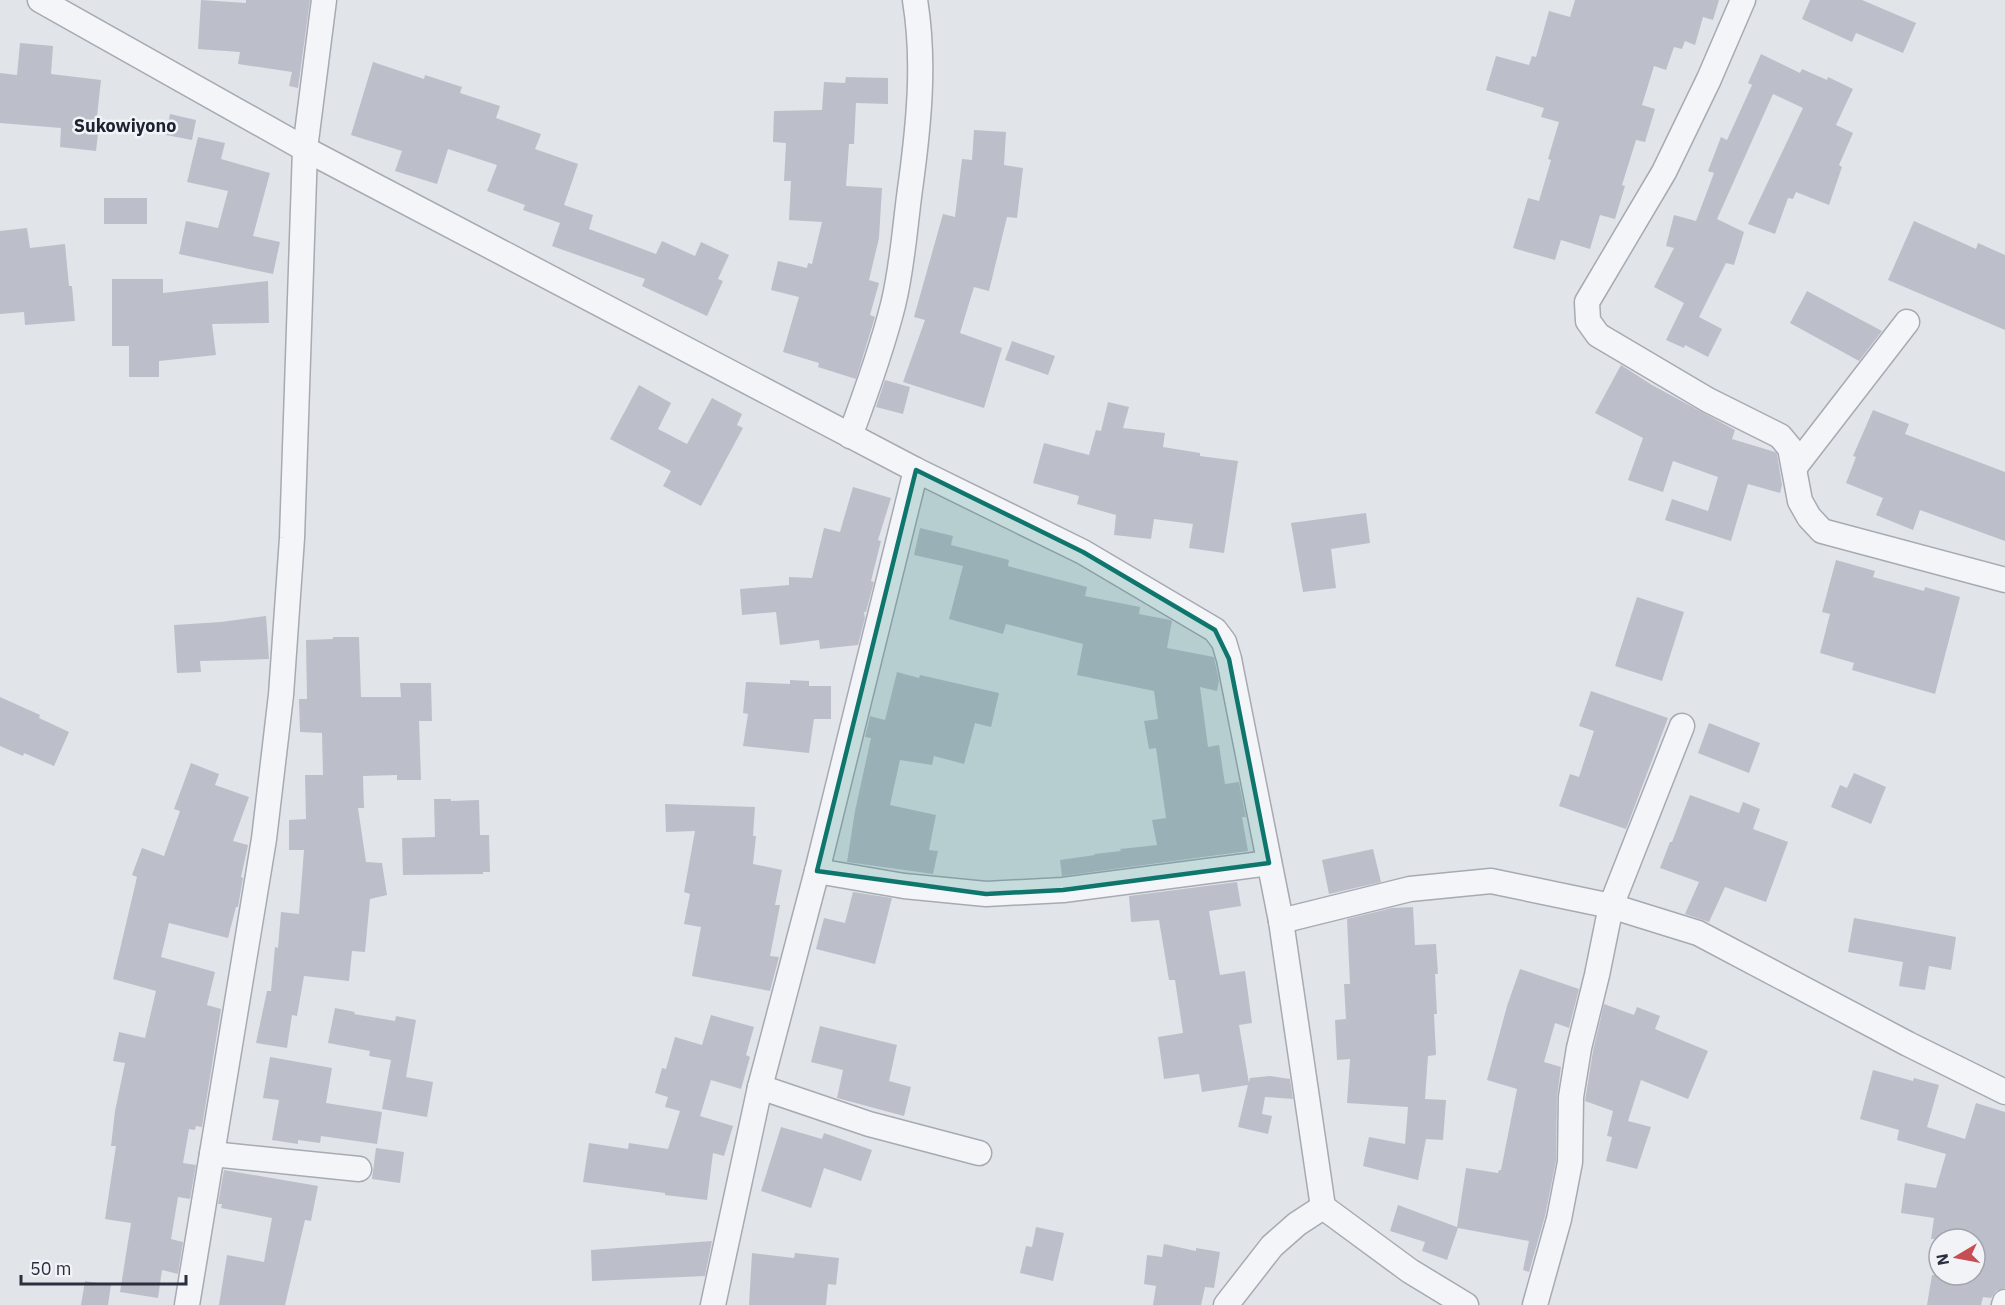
<svg xmlns="http://www.w3.org/2000/svg" width="2005" height="1305" font-family="'IBM Plex Sans',sans-serif">
<style>
.building{fill:#bcbfc9}
.lines{fill:none;stroke-linecap:round;stroke-linejoin:round}
.minor-casing{stroke:#a7aab3;stroke-width:27}
.minor{stroke:#f4f5f8;stroke-width:24}
.marked{fill:#0f766e;fill-opacity:0.2;stroke:#0f766e;stroke-width:4.5;stroke-linejoin:round}
.labels{text-anchor:middle;dominant-baseline:central;stroke-width:5;stroke-linejoin:round;paint-order:stroke}
.quarter-label{font-size:18px;font-weight:bold;fill:#1d2231;stroke:#f1f3f7}
</style>
<rect width="100%" height="100%" fill="#e1e4e9"/>
<g class="building">
<polygon points="201,0 246,3 246,0 310,0 298,88 289,86 292,72 238,64 240,52 198,49"/>
<polygon points="1575,0 1719,0 1713,20 1703,17 1695,45 1685,41 1682,49 1674,47 1666,70 1654,66 1642,105 1655,109 1645,142 1636,140 1622,185 1625,186 1615,219 1600,215 1590,249 1561,240 1555,260 1513,248 1528,198 1539,201 1551,160 1548,159 1559,122 1541,117 1544,108 1486,90 1496,56 1529,65 1532,56 1536,57 1549,11 1570,17"/>
<polygon points="1810,0 1862,0 1916,23 1903,53 1856,33 1852,42 1802,19"/>
<polygon points="20,43 53,46 51,74 101,80 96,125 99,125 96,151 60,147 61,128 0,123 0,73 17,75"/>
<polygon points="1761,54 1800,73 1802,69 1827,80 1828,77 1853,89 1836,125 1853,133 1839,165 1842,167 1829,205 1796,192 1793,199 1788,198 1775,234 1748,224 1803,108 1773,94 1717,219 1744,232 1734,265 1726,263 1699,317 1722,329 1708,357 1685,345 1684,348 1666,340 1684,303 1654,287 1674,248 1666,246 1674,215 1696,221 1714,173 1708,171 1721,137 1727,140 1752,85 1748,83"/>
<polygon points="373,62 424,79 425,75 462,87 460,93 500,106 496,118 541,134 535,149 578,164 564,205 593,215 589,229 656,254 662,241 695,256 701,242 729,255 718,279 723,281 707,316 642,286 645,279 552,246 560,223 523,210 525,205 487,191 497,165 448,149 437,184 395,171 402,151 351,135"/>
<polygon points="846,77 888,78 888,104 856,103 854,144 849,144 846,186 882,188 879,238 869,280 879,283 870,315 875,317 856,379 818,367 819,363 783,352 799,297 771,290 778,261 807,268 808,263 812,264 822,222 789,220 791,181 784,181 786,143 773,142 774,111 822,110 824,82 845,83"/>
<polygon points="170,114 196,120 192,140 166,135"/>
<polygon points="974,130 1006,132 1004,165 1023,168 1017,218 1007,217 989,291 974,287 960,333 1002,348 984,408 903,382 925,320 914,317 943,214 955,217 962,159 972,160"/>
<polygon points="198,137 225,143 221,159 270,173 253,236 280,242 273,274 179,254 186,221 218,228 228,191 187,182"/>
<rect x="104" y="198" width="43" height="26"/>
<polygon points="1914,221 1976,249 1978,243 2005,255 2005,330 1888,280"/>
<polygon points="27,228 30,248 65,244 69,286 72,286 75,321 25,325 24,312 0,314 0,231"/>
<polygon points="112,279 163,279 163,293 268,281 269,323 212,324 216,355 159,361 159,377 129,377 129,346 112,346"/>
<polygon points="1807,291 1882,331 1859,361 1790,323"/>
<polygon points="1012,341 1055,356 1048,375 1005,360"/>
<polygon points="1621,365 1652,385 1735,430 1732,439 1775,452 1777,454 1782,485 1780,493 1748,484 1731,541 1665,520 1672,499 1708,511 1718,477 1673,461 1663,492 1628,480 1643,438 1595,413"/>
<polygon points="885,380 910,387 903,414 876,407"/>
<polygon points="639,385 671,403 658,429 687,444 712,398 742,414 737,425 743,428 701,506 663,486 671,471 610,439"/>
<polygon points="1108,402 1129,407 1123,428 1165,433 1163,447 1200,453 1200,456 1238,461 1224,553 1189,548 1193,524 1154,519 1151,539 1114,535 1116,515 1077,504 1079,496 1033,483 1044,443 1089,455 1096,430 1101,431"/>
<polygon points="1873,410 1909,424 1905,434 2005,472 2005,541 1920,510 1913,530 1876,515 1883,498 1846,483 1856,457 1853,456"/>
<polygon points="853,487 891,498 878,540 881,541 871,581 874,582 866,612 864,612 865,618 858,645 820,649 819,640 780,645 776,612 742,615 740,589 789,585 789,577 812,578 824,528 840,532"/>
<polygon points="1366,513 1370,543 1331,549 1336,588 1303,592 1291,523"/>
<polygon points="920,528 953,536 951,545 1009,560 1008,566 1087,587 1085,596 1140,607 1139,614 1170,620 1172,621 1167,648 1214,657 1219,681 1217,691 1200,687 1208,747 1219,745 1225,784 1239,782 1246,817 1242,817 1248,851 1062,876 1060,860 1095,855 1094,854 1121,851 1120,849 1157,845 1152,820 1166,818 1156,748 1149,749 1144,721 1158,719 1154,691 1077,675 1083,644 1006,624 1003,634 949,619 963,566 914,555"/>
<polygon points="1836,560 1875,571 1873,577 1924,591 1925,587 1960,597 1935,694 1852,670 1854,663 1820,653 1830,614 1822,612"/>
<polygon points="1637,597 1684,612 1662,681 1615,666"/>
<polygon points="266,616 269,659 200,661 201,672 177,673 174,625 221,622"/>
<polygon points="333,637 359,637 361,697 401,697 400,683 431,683 432,721 419,721 421,780 397,780 397,775 363,776 364,808 358,808 366,862 382,863 387,895 370,899 365,952 352,951 349,981 304,976 297,1016 292,1015 287,1048 256,1043 267,991 271,991 275,947 278,948 281,912 299,914 304,850 289,850 289,820 306,819 305,775 323,775 322,733 300,732 299,699 307,699 306,640 333,639"/>
<polygon points="897,672 919,678 920,675 999,693 991,727 975,723 964,764 934,756 932,765 900,760 890,805 936,815 929,850 938,851 933,874 847,862 855,811 871,738 865,737 870,716 885,720"/>
<polygon points="790,680 809,681 809,686 831,686 831,719 814,719 809,753 743,746 748,714 743,713 746,682 790,684"/>
<polygon points="1591,691 1668,718 1626,829 1559,806 1570,774 1579,777 1594,731 1579,726"/>
<polygon points="0,697 40,715 39,718 69,732 54,766 24,753 23,756 0,746"/>
<polygon points="1709,723 1760,743 1749,773 1698,753"/>
<polygon points="191,763 219,774 215,785 249,797 233,841 248,845 241,877 243,878 238,907 236,907 228,938 169,923 161,957 215,972 207,1005 221,1009 202,1127 196,1126 195,1130 189,1129 183,1163 196,1165 190,1199 178,1197 171,1239 183,1242 178,1274 162,1270 158,1298 120,1292 131,1223 105,1219 116,1146 111,1146 115,1111 125,1063 113,1061 119,1032 145,1038 156,991 113,979 137,877 132,875 142,848 164,856 180,811 174,809"/>
<polygon points="1854,773 1886,787 1871,824 1831,807 1840,785 1847,788"/>
<polygon points="1690,795 1739,813 1743,802 1760,809 1753,829 1788,842 1766,902 1725,887 1709,922 1685,914 1699,882 1660,868 1670,842 1672,842"/>
<polygon points="434,799 451,799 451,801 479,800 480,835 489,835 490,872 483,872 483,874 403,875 402,838 435,837"/>
<polygon points="665,804 755,807 753,836 756,836 753,864 782,870 775,905 780,905 770,956 779,957 770,991 692,976 701,927 684,924 690,894 684,892 695,831 666,832"/>
<polygon points="1373,849 1381,882 1329,894 1322,860"/>
<polygon points="1237,882 1241,906 1209,911 1220,975 1245,971 1252,1023 1239,1025 1249,1083 1250,1078 1270,1076 1290,1079 1293,1099 1265,1097 1262,1114 1272,1116 1268,1134 1238,1127 1248,1085 1202,1092 1199,1074 1164,1079 1158,1037 1183,1033 1175,980 1169,980 1159,920 1131,922 1129,896"/>
<polygon points="853,892 892,898 875,964 816,949 824,918 845,923"/>
<polygon points="1413,907 1415,945 1436,944 1438,974 1435,974 1437,1014 1434,1014 1436,1055 1428,1056 1425,1099 1446,1100 1443,1140 1426,1139 1418,1180 1363,1166 1369,1137 1405,1144 1408,1107 1347,1103 1350,1059 1337,1060 1335,1020 1346,1019 1344,984 1350,984 1347,919 1392,908"/>
<polygon points="1854,918 1956,937 1951,970 1929,966 1925,990 1899,986 1903,962 1848,952"/>
<polygon points="1520,969 1579,989 1569,1028 1555,1023 1544,1062 1561,1067 1557,1097 1556,1161 1545,1216 1529,1272 1523,1270 1529,1241 1458,1228 1447,1260 1422,1251 1425,1242 1390,1231 1398,1205 1457,1227 1466,1168 1498,1173 1499,1170 1501,1170 1517,1089 1487,1080 1507,1006"/>
<polygon points="1604,1004 1634,1015 1637,1007 1660,1016 1655,1029 1708,1051 1688,1099 1641,1080 1628,1121 1651,1127 1637,1169 1606,1161 1612,1137 1607,1136 1613,1111 1585,1101 1593,1051"/>
<polygon points="335,1008 355,1012 354,1014 395,1021 396,1016 416,1020 406,1077 433,1082 427,1117 382,1109 391,1060 369,1056 370,1051 328,1043"/>
<polygon points="711,1015 754,1027 746,1055 750,1057 741,1089 711,1080 700,1116 733,1126 724,1156 713,1153 707,1200 665,1195 665,1193 583,1182 589,1143 628,1149 629,1143 668,1149 680,1111 665,1107 668,1097 655,1093 662,1068 666,1069 675,1037 702,1045"/>
<polygon points="820,1026 897,1045 889,1081 911,1087 904,1116 837,1098 843,1070 811,1062"/>
<polygon points="270,1057 332,1068 326,1103 382,1112 377,1144 321,1136 320,1143 298,1140 298,1144 272,1140 279,1100 263,1098"/>
<polygon points="1873,1070 1913,1081 1914,1078 1939,1085 1927,1127 1965,1139 1976,1103 2005,1112 2005,1288 1996,1291 1991,1298 1983,1297 1981,1305 1927,1305 1932,1275 1975,1275 1975,1239 1931,1239 1934,1218 1901,1213 1905,1183 1936,1188 1946,1154 1897,1140 1899,1130 1860,1119"/>
<polygon points="781,1127 822,1139 824,1133 872,1150 861,1181 824,1168 811,1208 761,1191"/>
<polygon points="376,1148 404,1152 400,1183 372,1179"/>
<polygon points="224,1170 318,1186 311,1221 305,1220 285,1305 219,1305 227,1255 264,1262 272,1218 221,1208 222,1204 218,1204"/>
<polygon points="1036,1227 1064,1233 1053,1281 1020,1273 1026,1246 1032,1247"/>
<polygon points="712,1241 705,1276 592,1281 591,1250"/>
<polygon points="1164,1244 1196,1251 1196,1248 1220,1252 1214,1288 1205,1287 1201,1305 1153,1305 1156,1286 1144,1284 1147,1255 1162,1257"/>
<polygon points="752,1253 794,1258 795,1253 839,1258 836,1285 828,1284 826,1305 749,1305"/>
<polygon points="85,1281 111,1285 108,1305 81,1305"/>
</g>
<g class="lines">
<g class="minor-casing">
<g id="minor">
<polyline points="40,0 305,149 916,470 1083,552 1215,630 1224,642 1229,659 1281,921 1323,1207 1410,1271 1466,1305"/>
<polyline points="1743,0 1709,79 1664,172 1587,302 1588,321 1598,335 1708,400 1780,436 1790,448 1800,501 1809,517 1822,531 2005,580"/>
<path d="M850,436C866,393 882,349 893,305C903,265 905,223 911,182C919,122 925,61 915,0"/>
<polyline points="1795,467 1907,322"/>
<polyline points="817,871 904,886 986,894 1063,890 1269,863"/>
<polyline points="1281,921 1410,889 1491,881 1611,906 1698,933 1908,1044 2005,1092"/>
<polyline points="760,1087 869,1124 979,1153"/>
<polyline points="212,1154 359,1169"/>
<polyline points="187,1305 264,839 281,695 292,538 305,149 324,0"/>
<polyline points="713,1305 760,1087 817,871 916,470"/>
<polyline points="1226,1305 1272,1246 1297,1224 1323,1207"/>
<polyline points="1535,1305 1559,1219 1570,1162 1571,1097 1579,1048 1597,975 1611,906 1682,726"/>
<polyline points="2004,1305 2005,1302"/>
</g>
</g>
<use href="#minor" class="minor"/>
</g>
<path class="marked" d="M916,470L1083,552L1215,630L1229,659L1269,863L1063,890L986,894L817,871Z"/>
<g class="labels">
<g class="quarter-label">
<text x="125" y="125">Sukowiyono</text>
</g>
</g>
<g transform="translate(1957 1257) rotate(260)"><circle r="28" fill="#f1f3f7" stroke="#a2a5ae" stroke-width="1.5"/>
<path d="M0-4.5L10 22L0 15L-10 22Z" fill="#c74e54"/>
<text y="-9" font-size="16" font-weight="bold" text-anchor="middle" fill="#2b3040">N</text>
</g>
<path d="M21 1275v9h165v-9" fill="none" stroke="#2b3040" stroke-width="3"/>
<text x="30" y="1275" font-size="18" fill="#2b3040" stroke="#f1f3f7" stroke-width="4.5" paint-order="stroke">50 m</text>
</svg>
